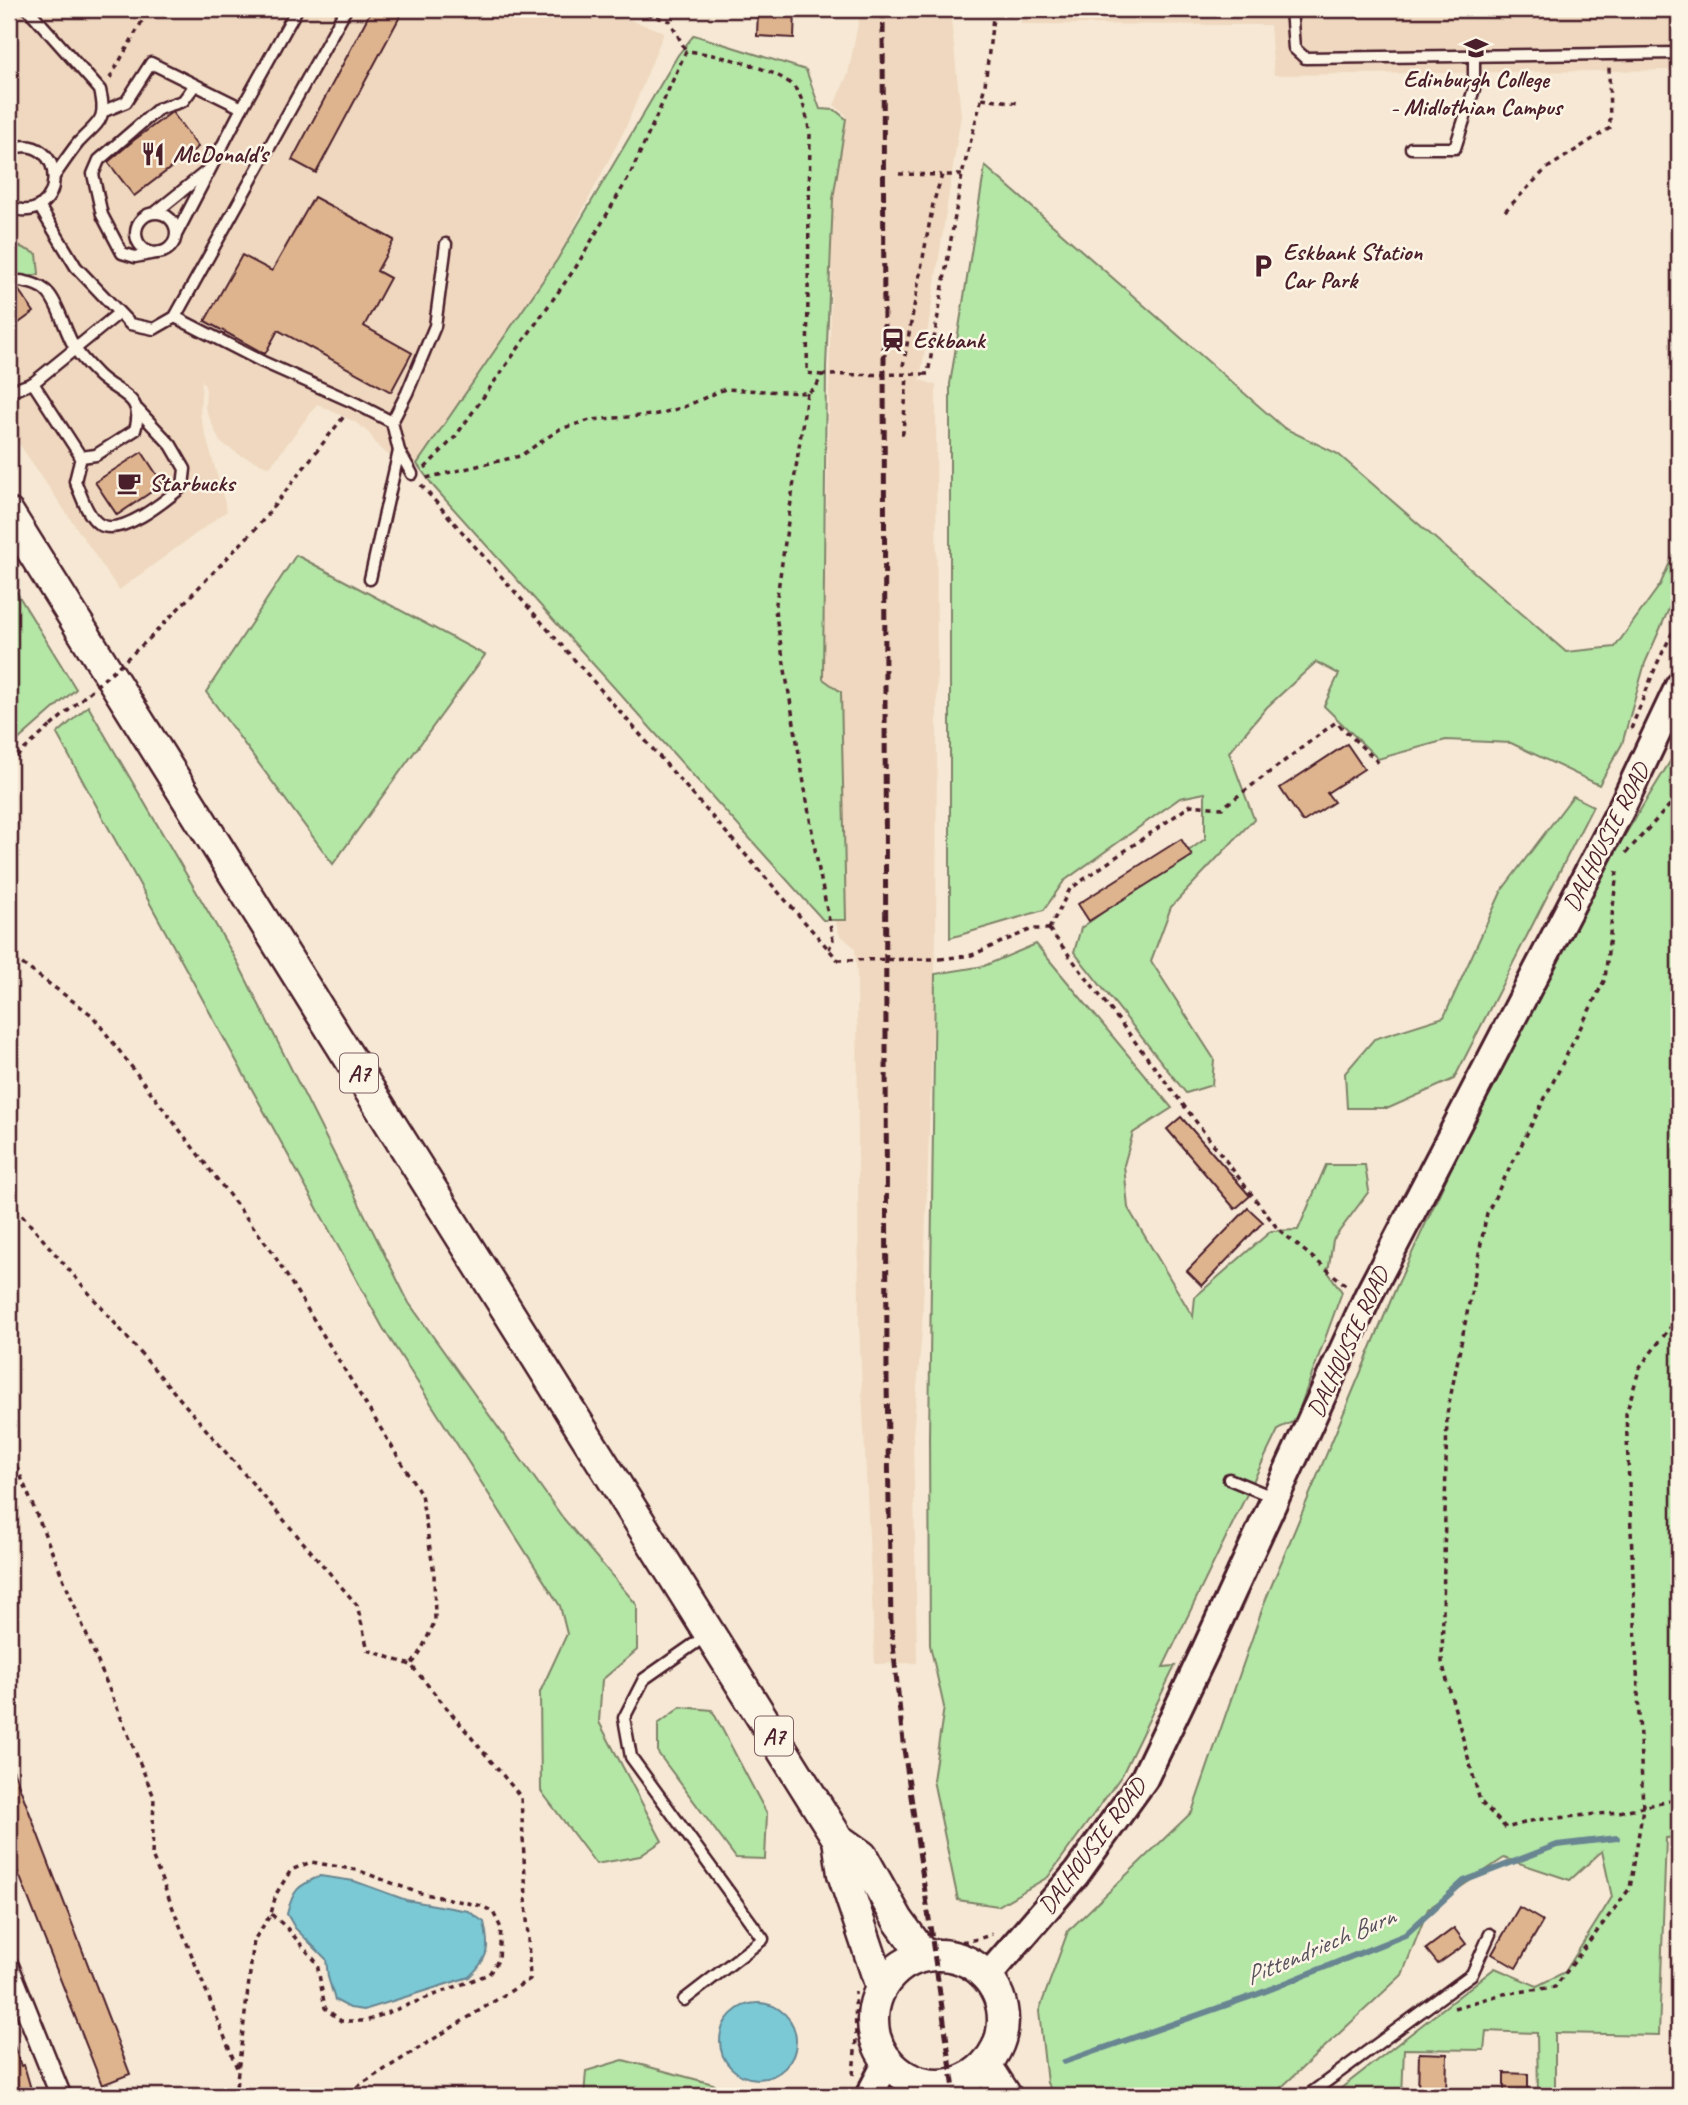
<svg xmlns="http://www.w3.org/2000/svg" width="1688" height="2105" font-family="Caveat,sans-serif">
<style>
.built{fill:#efd8bf}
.green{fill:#b4e6a6;stroke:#7f8268;stroke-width:2}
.water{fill:#7ac9d5;stroke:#678591;stroke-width:2}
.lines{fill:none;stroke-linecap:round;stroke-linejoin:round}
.stream{stroke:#678591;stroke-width:6}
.building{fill:#deb48f;stroke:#4a1f2b;stroke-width:2}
.service-casing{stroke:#4a1f2b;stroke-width:15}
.minor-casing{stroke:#4a1f2b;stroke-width:24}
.secondary-casing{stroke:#4a1f2b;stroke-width:32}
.primary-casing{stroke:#4a1f2b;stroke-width:35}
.path{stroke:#4a1f2b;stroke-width:3.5;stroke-dasharray:5 5;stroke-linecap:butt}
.service{stroke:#fcf5e5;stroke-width:10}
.minor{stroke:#fcf5e5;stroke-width:19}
.secondary{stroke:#fcf5e5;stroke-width:26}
.primary{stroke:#fcf5e5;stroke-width:30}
.rail{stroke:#4a1f2b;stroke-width:5;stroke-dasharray:10 5;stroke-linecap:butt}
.path-bridge{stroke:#4a1f2b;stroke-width:3.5;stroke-dasharray:5 5;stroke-linecap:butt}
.labels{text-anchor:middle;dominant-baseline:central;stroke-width:5;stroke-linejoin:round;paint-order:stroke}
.shield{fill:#fcf5e5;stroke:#7f5f63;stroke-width:2}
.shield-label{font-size:23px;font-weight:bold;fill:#4a1f2b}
.poi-label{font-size:24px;font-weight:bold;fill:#4a1f2b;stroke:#fcf5e5;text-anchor:start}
.street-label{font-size:24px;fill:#4a1f2b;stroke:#fcf5e5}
.water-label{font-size:26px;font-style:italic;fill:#58525e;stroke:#fcf5e5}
</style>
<rect width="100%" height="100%" fill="#f6e8d4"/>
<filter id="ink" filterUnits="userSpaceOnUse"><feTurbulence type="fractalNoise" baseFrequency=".0143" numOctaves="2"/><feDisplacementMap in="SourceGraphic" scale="14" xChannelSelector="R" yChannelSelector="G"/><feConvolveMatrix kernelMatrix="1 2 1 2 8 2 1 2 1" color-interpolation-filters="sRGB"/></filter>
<g filter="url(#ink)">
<g class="built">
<polygon points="9,9 598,9 664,32 626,127 557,260 417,464 402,467 377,445 369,433 355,422 317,404 270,467 240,455 220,442 205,408 206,390 202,379 200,415 227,511 119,590 9,429"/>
<polygon points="861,9 950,9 961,115 920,380 936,385 937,734 936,937 922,1330 913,1434 917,1663 875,1664 859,1324 857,977 855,948 839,934 834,915 823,679 833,199 846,115 834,105 848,74"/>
<polygon points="1020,9 1679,9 1679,70 1274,75 1270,25 1021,24"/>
</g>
<g class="green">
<polygon points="694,35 806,70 820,109 835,110 846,119 833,199 826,367 823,679 841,692 846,920 823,920 434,487 417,464 557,260 678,55"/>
<polygon points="985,166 1284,428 1338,454 1566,652 1615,647 1660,585 1679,542 1679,586 1645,663 1622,744 1599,785 1511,743 1446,740 1378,759 1324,706 1339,674 1316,662 1267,707 1229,752 1254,819 1171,907 1151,961 1214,1059 1212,1085 1186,1093 1074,952 1081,928 1205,839 1205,793 1180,798 1064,881 1044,910 950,938 950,384"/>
<polygon points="9,242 37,254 39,274 23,279 9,270"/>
<polygon points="296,555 485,655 333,864 206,692"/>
<polygon points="9,580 76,689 9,748"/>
<polygon points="88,706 238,963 409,1303 563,1518 637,1605 637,1650 602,1680 599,1722 662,1841 640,1856 596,1864 541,1791 540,1692 567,1634 560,1606 383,1328 57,734"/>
<polygon points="1679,747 1679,1354 1671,1395 1679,1529 1679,1837 1666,1838 1659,2035 1555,2033 1555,2096 1538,2096 1537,2033 1486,2031 1484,2050 1404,2049 1402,2096 1331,2096 1495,1968 1537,1986 1565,1972 1612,1897 1602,1851 1570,1880 1504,1858 1428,1909 1402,1975 1272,2096 1055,2096 1047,2083 1039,2011 1068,1931 1192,1812 1265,1601 1396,1288 1543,968"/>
<polygon points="1573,796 1593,806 1454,1079 1389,1108 1347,1108 1345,1073 1374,1039 1444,1017 1502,890"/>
<polygon points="1036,944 1172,1108 1133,1133 1124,1165 1128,1208 1193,1317 1195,1297 1271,1231 1298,1230 1326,1165 1365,1165 1369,1191 1333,1240 1328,1272 1342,1292 1295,1421 1279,1428 1163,1667 1175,1666 1122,1775 1048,1877 998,1906 958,1900 933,1780 944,1707 930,1645 929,1437 935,974 984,966"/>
<polygon points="681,1707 712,1710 767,1814 765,1859 736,1858 658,1753 658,1724"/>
<polygon points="623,2060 713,2084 728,2096 584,2096 586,2071"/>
</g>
<g class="water">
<path d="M320,1876L354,1881L406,1900L468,1911L484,1922C490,1949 489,1958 469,1977L364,2010L350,2008L335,2000L328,1977L326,1959L295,1928L287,1914C293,1889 298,1886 320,1876Z"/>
<circle cx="758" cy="2041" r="38"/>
</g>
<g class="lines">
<polyline class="stream" points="1064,2062 1258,1994 1405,1935 1464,1881 1557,1845 1617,1838"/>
</g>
<g class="building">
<polygon points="372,9 404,9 316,173 292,160"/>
<polygon points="758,9 795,9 794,38 757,36"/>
<polygon points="172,112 198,147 134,196 108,162 134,140"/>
<polygon points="314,197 394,240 377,271 390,278 364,326 412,353 391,392 278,330 265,354 205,321 242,255 272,271"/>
<polygon points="9,288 17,288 34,312 9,330"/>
<polygon points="142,452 163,484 117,515 95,482"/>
<polygon points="1347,744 1364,769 1327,793 1334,802 1303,822 1280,788"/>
<polygon points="1181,839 1192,856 1089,921 1078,904"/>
<polygon points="1181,1117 1250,1196 1235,1209 1167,1129"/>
<polygon points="1248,1208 1263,1222 1202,1286 1187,1271"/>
<polygon points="10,1762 130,2074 102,2085 9,1849"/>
<polygon points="1519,1907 1543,1921 1516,1968 1492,1954"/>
<polygon points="1454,1928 1466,1944 1438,1964 1426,1949"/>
<polygon points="9,2037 11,2037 21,2066 24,2065 33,2096 9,2096"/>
<polygon points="1419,2053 1447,2054 1446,2096 1418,2096"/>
<polygon points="1504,2073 1528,2074 1528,2096 1504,2096"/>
</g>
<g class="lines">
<g class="service-casing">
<g id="service">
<path d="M28,9L100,90C108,122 97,122 78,143C70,153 62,165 55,175"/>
<polyline points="1291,9 1294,48 1305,58 1679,53"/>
<polyline points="104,111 126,102 151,63 242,108 297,9"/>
<polyline points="1411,148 1455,148 1474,89 1474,57"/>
<path d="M9,149C70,129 67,229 9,207"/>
<polyline points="39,206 76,267 130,324 154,329 175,317 346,9"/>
<polyline points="156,212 208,170"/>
<circle cx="156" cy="233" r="20"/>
<polyline points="177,233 242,108"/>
<polyline points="161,252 135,257 122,253 102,215 93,174 99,160 158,109 183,101 195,85"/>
<path d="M9,281C21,280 40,283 49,294C60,307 65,332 75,348C80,357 89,366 96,373C115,394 146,394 135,430L96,455L81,457L33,383"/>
<polyline points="175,317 263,362 355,403 392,422 399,451 412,474"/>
<polyline points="9,387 14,390 33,383 119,313"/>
<polyline points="392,422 407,393 435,326 446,244"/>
<path d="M81,457L75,481C81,494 87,516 99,524C121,538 166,500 183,486L185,469L171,445L138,410"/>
<polyline points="370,579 399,451"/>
<polyline points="1229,1479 1275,1498"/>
<polyline points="684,2000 763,1939 631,1757 624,1718 644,1679 707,1635"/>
<polyline points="1307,2096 1472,1974 1490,1934"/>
</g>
</g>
<g class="minor-casing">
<polyline id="minor" points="9,1967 61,2096"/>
</g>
<g class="secondary-casing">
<g id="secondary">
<polyline points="987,1977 1076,1874 1144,1779 1205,1651 1368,1296 1621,809 1679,686"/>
<polyline points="869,2096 887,2062"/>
</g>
</g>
<g class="primary-casing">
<g id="primary">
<polyline points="9,514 838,1839 862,1856 898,1920 924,1956"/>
<polyline points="838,1839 843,1874 881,1987"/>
<circle cx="938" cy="2020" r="65"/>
<polyline points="986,2065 1006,2096"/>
</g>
</g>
<g class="path">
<polyline points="628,9 670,21 686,51"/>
<polyline points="1678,9 1679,10"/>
<polyline points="995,14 1138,9"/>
<polyline points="110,78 149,9"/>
<polyline points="982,98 1018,103"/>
<polyline points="899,174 942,175"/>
<polyline points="1505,211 1546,169 1610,128 1609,67"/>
<polyline points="903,366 933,204 942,175 962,175"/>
<polyline points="923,374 928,374 962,175 985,85 994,9"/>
<polyline points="807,393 775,610 816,855 833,940 829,949"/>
<polyline points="901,433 903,433 907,376"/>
<path d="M425,468L455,437L576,267L630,175L686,51C712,53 771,67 791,84C804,95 807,119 810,135L807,373L821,375L816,388L807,393L725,389L681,408L653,415L590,420L560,429L520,456L426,478"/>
<polyline points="421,485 838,960"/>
<polyline points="149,639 259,525 345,415"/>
<polyline points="1631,729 1656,666 1679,619"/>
<polyline points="9,763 51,726"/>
<polyline points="1626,853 1679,795"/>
<polyline points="1617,871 1605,979 1487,1213 1447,1414 1442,1662 1480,1801 1506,1828 1535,1820 1619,1812 1679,1799"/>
<polyline points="1049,929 1278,1229 1347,1286"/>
<polyline points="1049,929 1070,889 1191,805 1222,808 1336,722 1382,766"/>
<polyline points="9,945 14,958 9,962"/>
<polyline points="14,958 92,1015 271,1250 421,1494 434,1573 435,1621 419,1655 411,1665 521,1797 530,1979 342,2096"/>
<polyline points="940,959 972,955 1032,929 1049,929"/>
<polyline points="9,1200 357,1605 368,1650 411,1665"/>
<polyline points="9,1448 154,1797 152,1856 237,2068"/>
<path d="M942,1939C960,1944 975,1941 992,1934"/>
<polyline points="1454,2008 1503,1994 1555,1987 1630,1888 1643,1808 1626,1414 1640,1367 1679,1316"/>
<polyline points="853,2075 856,2039 855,1992"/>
<polyline points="235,2096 254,1940 271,1914 276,1894 291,1870 311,1862 357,1870 416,1892 482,1906 493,1912 501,1928 499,1959 489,1974 366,2021 341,2021 325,2008 317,1963 286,1927 271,1914"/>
</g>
<use href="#service" class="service"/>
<use href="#minor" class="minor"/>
<use href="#secondary" class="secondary"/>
<use href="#primary" class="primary"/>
<polyline class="rail" points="883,9 887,1381 891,1625 903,1742 955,2096"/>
<g class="path-bridge">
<polyline points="821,375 923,374"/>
<polyline points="51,726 149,639"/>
<polyline points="838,960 940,959"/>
</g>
</g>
</g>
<defs>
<g id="university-bare" transform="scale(1.89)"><path d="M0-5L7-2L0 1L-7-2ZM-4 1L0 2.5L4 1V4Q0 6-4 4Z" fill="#4a1f2b" stroke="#fcf5e5" stroke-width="2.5" paint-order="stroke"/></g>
<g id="restaurant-bare" transform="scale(1.89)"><path d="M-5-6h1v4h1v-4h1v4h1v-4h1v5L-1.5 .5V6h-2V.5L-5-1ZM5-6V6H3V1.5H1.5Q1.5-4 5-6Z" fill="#4a1f2b" stroke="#fcf5e5" stroke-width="2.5" paint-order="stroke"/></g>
<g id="parking-bare" transform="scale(1.89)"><path d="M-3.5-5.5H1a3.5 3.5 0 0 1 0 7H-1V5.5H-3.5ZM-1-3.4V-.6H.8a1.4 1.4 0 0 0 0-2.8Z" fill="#4a1f2b" stroke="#fcf5e5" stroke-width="2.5" paint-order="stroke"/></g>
<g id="station-bare" transform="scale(1.89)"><path d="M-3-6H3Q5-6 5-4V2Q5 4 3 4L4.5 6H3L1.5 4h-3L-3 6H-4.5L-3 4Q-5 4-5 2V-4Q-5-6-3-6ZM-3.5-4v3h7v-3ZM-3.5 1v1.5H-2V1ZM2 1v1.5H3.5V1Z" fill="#4a1f2b" stroke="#fcf5e5" stroke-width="2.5" paint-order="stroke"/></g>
<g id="cafe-bare" transform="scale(1.89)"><path d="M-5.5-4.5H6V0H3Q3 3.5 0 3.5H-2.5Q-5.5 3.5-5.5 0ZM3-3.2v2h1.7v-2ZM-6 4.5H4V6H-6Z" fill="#4a1f2b" stroke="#fcf5e5" stroke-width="2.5" paint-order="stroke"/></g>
</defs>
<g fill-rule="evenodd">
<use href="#university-bare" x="1476" y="48"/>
<use href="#restaurant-bare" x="153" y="154"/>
<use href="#parking-bare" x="1263" y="266"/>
<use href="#station-bare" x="893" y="340"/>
<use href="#cafe-bare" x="129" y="483"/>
</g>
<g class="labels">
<g class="shield">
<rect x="340" y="1053.5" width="38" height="39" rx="5"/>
<rect x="755" y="1716.5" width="38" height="39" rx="5"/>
</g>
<g class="shield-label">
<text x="359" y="1073">A7</text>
<text x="774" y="1736">A7</text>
</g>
<g class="poi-label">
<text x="1476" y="79" text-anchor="middle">Edinburgh College<tspan x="1476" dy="28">- Midlothian Campus</tspan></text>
<text x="173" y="154">McDonald's</text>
<text x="1283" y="252">Eskbank Station<tspan x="1283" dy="28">Car Park</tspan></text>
<text x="913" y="340">Eskbank</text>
<text x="149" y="483">Starbucks</text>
</g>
<g class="street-label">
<text transform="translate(1606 837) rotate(-63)">DALHOUSIE ROAD</text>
<text transform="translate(1348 1342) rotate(-65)">DALHOUSIE ROAD</text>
<text transform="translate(1092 1846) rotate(-53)">DALHOUSIE ROAD</text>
</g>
<g class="water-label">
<text transform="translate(1320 1946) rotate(-23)">Pittendriech Burn</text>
</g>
</g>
<rect width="1688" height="2105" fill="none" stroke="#fcf5e5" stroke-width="35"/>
<rect x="18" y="18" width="1653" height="2070" fill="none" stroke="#4a1f2b" stroke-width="2.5" filter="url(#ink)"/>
</svg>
